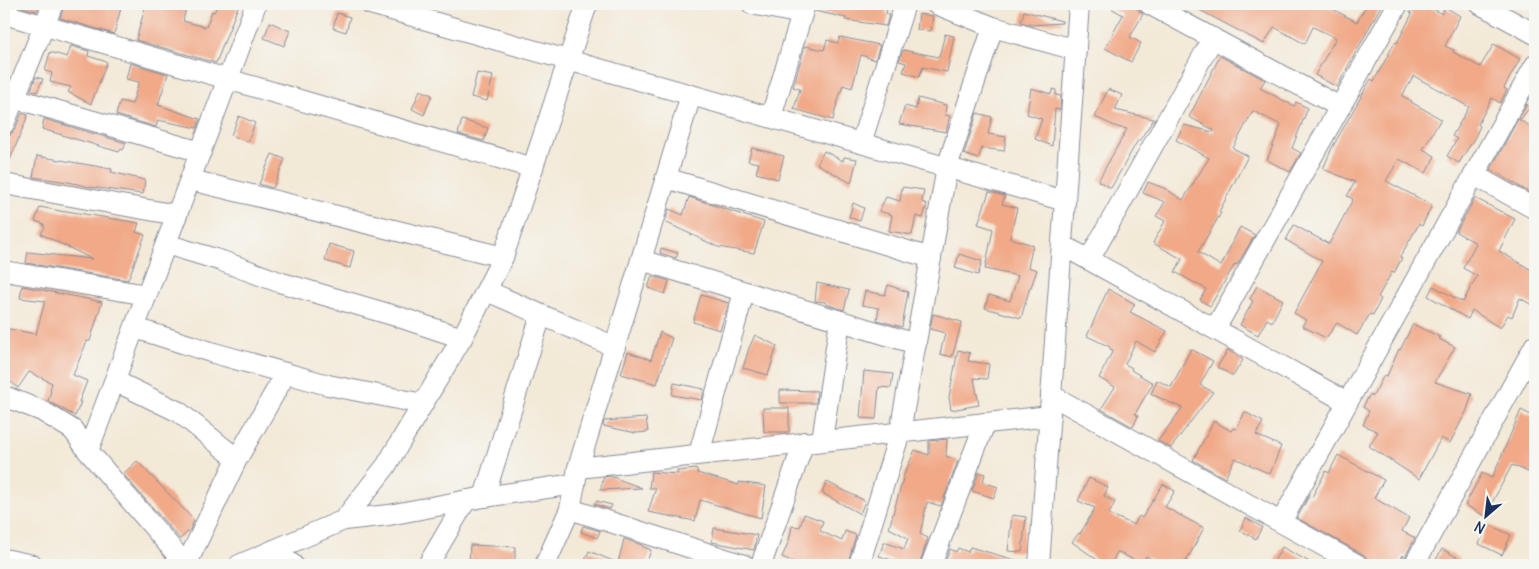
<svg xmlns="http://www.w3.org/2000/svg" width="1539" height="569" font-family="Delius,sans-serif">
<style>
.building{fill:#f1a987}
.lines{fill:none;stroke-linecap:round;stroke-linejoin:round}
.minor-casing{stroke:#878c9a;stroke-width:22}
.minor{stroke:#fff;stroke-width:20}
</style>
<rect width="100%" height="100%" fill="#f6f6f2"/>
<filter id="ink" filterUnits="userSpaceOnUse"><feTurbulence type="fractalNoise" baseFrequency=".02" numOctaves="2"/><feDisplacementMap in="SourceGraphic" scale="10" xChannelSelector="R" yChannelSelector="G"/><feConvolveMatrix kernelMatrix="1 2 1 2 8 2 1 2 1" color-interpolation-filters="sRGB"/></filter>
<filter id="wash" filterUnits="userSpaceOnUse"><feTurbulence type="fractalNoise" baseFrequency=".0096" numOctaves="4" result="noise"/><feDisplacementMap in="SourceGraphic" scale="20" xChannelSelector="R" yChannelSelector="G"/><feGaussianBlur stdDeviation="1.12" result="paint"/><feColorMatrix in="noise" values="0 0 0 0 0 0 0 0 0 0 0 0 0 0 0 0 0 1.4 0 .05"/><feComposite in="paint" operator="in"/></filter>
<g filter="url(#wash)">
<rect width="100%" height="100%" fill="#f3e9d7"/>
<g id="blocks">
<g class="building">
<polygon points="11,4 40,4 37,11"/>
<polygon points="65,4 122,4 114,34 60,18"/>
<polygon points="146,4 187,4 183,21 206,27 212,11 214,12 218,4 239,4 216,63 136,40"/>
<polygon points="817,4 888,4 886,13 889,15 886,26 845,20 846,18 815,11"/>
<polygon points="1104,4 1136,4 1139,11 1143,14 1130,37 1141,43 1131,62 1105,48 1123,15"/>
<polygon points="1188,4 1323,4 1357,22 1367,4 1382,4 1337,87 1315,75 1336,38 1313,27 1305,44 1274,27 1264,44"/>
<polygon points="1414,4 1424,4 1442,14 1445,7 1460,16 1445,46 1454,50 1453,52 1480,67 1494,44 1520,59 1504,88 1507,90 1500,103 1492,98 1478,124 1480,126 1475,137 1459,163 1447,156 1457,139 1452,136 1469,107 1414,76 1402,96 1412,101 1411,102 1441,119 1423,149 1435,156 1426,173 1399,159 1386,181 1432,205 1422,226 1419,224 1400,257 1402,258 1394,273 1392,272 1378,297 1381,299 1373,315 1370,314 1357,335 1337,323 1326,338 1302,326 1306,320 1294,313 1322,261 1286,240 1294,225 1329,244 1353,199 1347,196 1355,182 1323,169 1332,148 1371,79 1374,81 1395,42 1397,43 1412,14 1410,13"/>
<polygon points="1024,11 1062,21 1062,23 1031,25 1021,22"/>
<polygon points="337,13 350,17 346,32 333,28"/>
<polygon points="919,14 933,16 931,31 917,30"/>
<polygon points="270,22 290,31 284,46 264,38"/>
<polygon points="945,34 954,36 947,72 923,67 919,77 903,72 906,63 899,61 903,50 939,57"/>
<polygon points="840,37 880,45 875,60 861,55 852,88 843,85 836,107 833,120 794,109 800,89 793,87 805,46 824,50 827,40 838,43"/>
<polygon points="71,46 89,51 88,56 107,62 91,104 68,92 71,87 50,82 52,73 45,71 50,52 67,57"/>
<polygon points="1220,56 1265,80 1260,88 1294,106 1296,102 1308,108 1292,148 1301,153 1290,172 1267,160 1281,125 1253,111 1233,148 1248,156 1219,212 1221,213 1198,252 1221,266 1240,227 1255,235 1237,265 1235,264 1210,306 1200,300 1206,289 1175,272 1182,259 1153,243 1165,221 1156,216 1165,202 1143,193 1148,182 1166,189 1183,200 1209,158 1176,140 1184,125 1213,132 1214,130 1189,117"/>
<polygon points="130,63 168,74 158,105 200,119 197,128 158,120 156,127 116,115 120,101 132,104 139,82 126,79"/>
<polygon points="477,73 493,76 487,101 471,97"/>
<polygon points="36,77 43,79 37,92 31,90"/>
<polygon points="1031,88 1051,94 1053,89 1056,90 1056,95 1061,96 1060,110 1055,109 1052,146 1035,139 1042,119 1027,114"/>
<polygon points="1108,89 1122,95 1115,110 1154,119 1139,141 1138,140 1111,188 1098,181 1127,129 1117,127 1095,117"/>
<polygon points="420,90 432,95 424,115 412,109"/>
<polygon points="918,98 946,105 945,115 950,116 946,132 899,124 905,106 916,109"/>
<polygon points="1527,104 1530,107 1521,119 1519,118"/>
<polygon points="22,113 28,115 10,160 4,157 5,145 4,139 5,136 11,134 15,129"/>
<polygon points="977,113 992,117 988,134 1006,137 1004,151 982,148 978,159 964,154"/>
<polygon points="239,116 255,123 248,142 231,135"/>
<polygon points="44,119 126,143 123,150 121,149 119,152 42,129"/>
<polygon points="1518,119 1535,129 1535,196 1491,169"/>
<polygon points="462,120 488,128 484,141 458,134"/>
<polygon points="752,148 784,156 778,179 756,173 759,163 748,161"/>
<polygon points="824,151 843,161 844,157 857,159 851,183 817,164"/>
<polygon points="272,154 285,159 273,188 259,184"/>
<polygon points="37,156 112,169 111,172 145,180 143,194 90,187 68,182 33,177"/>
<polygon points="902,187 924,190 922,202 927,204 923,218 916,216 912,235 889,231 892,215 879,211 886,197 900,201"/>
<polygon points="989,192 1005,196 1002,204 1017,208 1010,238 1033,245 1028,267 1037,270 1031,287 1030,287 1021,318 985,308 989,295 1010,301 1018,276 985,269 993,229 978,224"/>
<polygon points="689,197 764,222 754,253 718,247 665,222 669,209 683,215"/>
<polygon points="1475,198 1515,219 1499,251 1535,272 1535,307 1520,298 1512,317 1508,315 1500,328 1472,310 1468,319 1428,296 1433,286 1463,302 1477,276 1463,268 1476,243 1456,232"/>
<polygon points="853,203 864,208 860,221 849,217"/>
<polygon points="40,207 65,212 66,211 139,223 136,232 145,235 128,280 26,263 28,252 92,259 41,234 45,227 43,226 44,224 35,221"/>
<polygon points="329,244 354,251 350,268 325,261"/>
<polygon points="661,248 678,253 676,258 660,253"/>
<polygon points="959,254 982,261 978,275 955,268"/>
<polygon points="652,276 669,281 665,294 648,288"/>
<polygon points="817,283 849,290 844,310 826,304 826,302 815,301"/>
<polygon points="888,285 908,292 902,327 877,320 879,308 862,305 865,291 885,295"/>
<polygon points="22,286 102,302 90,341 87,341 73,375 87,381 79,402 81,402 75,416 48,401 51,391 50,390 52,383 48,381 29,372 18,388 5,377 4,328 36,334 45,301 20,298"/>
<polygon points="1257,286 1283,300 1272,322 1267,319 1258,335 1240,325 1253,301 1250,299"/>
<polygon points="1108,289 1135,304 1130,312 1167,331 1155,352 1136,341 1125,364 1132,368 1131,370 1153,383 1135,414 1138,416 1133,427 1101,409 1115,387 1099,378 1113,350 1110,349 1110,347 1087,336"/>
<polygon points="701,295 729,303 720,330 693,322"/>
<polygon points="933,314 962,322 952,357 940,354 945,333 930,329"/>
<polygon points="1413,324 1440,337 1439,339 1455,347 1435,382 1472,394 1467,410 1450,443 1441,438 1419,479 1369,446 1378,432 1363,425 1369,411 1363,407 1370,394 1373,396 1384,375 1387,376 1399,349 1400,350"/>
<polygon points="660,332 672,338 657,384 621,374 628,352 651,360"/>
<polygon points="755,335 777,346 768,375 743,368 749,348"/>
<polygon points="1191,349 1213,361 1200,385 1213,392 1171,448 1158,441 1182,408 1151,394 1157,380 1171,387"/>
<polygon points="958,350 970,353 968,361 989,364 987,379 974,378 979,405 951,410 949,397"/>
<polygon points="1228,350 1243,360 1233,376 1217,367"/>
<polygon points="864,371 893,374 891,388 879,387 876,419 860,418"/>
<polygon points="674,383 704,389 702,400 672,395"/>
<polygon points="780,390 817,391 816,403 780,403"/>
<polygon points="763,408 789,408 789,432 764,432"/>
<polygon points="1521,410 1535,417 1535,475 1512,465 1485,516 1465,505 1482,473 1492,478"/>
<polygon points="1245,412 1263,422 1256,435 1281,446 1270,474 1235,458 1225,478 1193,460 1214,421 1231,431 1233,428 1236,429"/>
<polygon points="646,418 648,432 636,433 603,426 604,421"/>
<polygon points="947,439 946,456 958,461 941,506 927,502 920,534 928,538 919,565 907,565 879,556 884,542 904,549 908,538 889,528 904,475 915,450 929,455 929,441"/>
<polygon points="1338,455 1384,480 1374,498 1409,518 1402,531 1415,538 1405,557 1403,555 1398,565 1376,565 1369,561 1364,555 1297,518 1309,496 1312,497 1326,471 1329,473"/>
<polygon points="137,461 194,520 190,530 180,539 123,474"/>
<polygon points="697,469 697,473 739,485 739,482 766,486 761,518 700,500 695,521 648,512 656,488 649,488 651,472 678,474 677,471"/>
<polygon points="979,472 985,474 983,482 998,487 994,498 972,491"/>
<polygon points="610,476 642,488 600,490 604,477"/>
<polygon points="1089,478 1108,487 1104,496 1115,502 1109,514 1134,525 1139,516 1142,518 1163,484 1175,491 1165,507 1204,528 1184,565 1163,565 1146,556 1142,564 1118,552 1117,552 1111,565 1097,565 1099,561 1072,542 1079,533 1080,534 1095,508 1078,501"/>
<polygon points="827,482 865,501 860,514 822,493"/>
<polygon points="596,501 612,505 610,509 594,504"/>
<polygon points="804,514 823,521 820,531 842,541 845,531 856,535 847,565 830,565 816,561 813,565 801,565 782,557 789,541 792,526 800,527"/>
<polygon points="1012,515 1026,517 1022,552 1008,551"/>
<polygon points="1246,518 1262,527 1256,539 1240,530"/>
<polygon points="1488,524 1511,535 1502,555 1479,544"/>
<polygon points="583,526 600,531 597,538 581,532"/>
<polygon points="714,528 757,535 754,550 712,542"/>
<polygon points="624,539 642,545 642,546 651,550 646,565 583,565 589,551 618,563"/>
<polygon points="470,545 515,547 515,565 469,565"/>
<polygon points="970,547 1022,562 1022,565 944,565 950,549 956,552 958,548 968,552"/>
<polygon points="1282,547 1315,565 1272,565"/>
<polygon points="1442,549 1471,565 1433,565"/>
</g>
</g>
</g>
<g filter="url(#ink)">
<use href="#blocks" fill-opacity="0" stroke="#878c9a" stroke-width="1"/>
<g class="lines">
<g class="minor-casing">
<g id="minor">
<polyline points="370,4 1065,201"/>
<polyline points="752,4 802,14"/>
<polyline points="936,4 993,27 1076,50"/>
<polyline points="1149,4 1340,107"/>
<polyline points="1480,4 1535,34"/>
<polyline points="4,14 533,168"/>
<polyline points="14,98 201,152"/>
<polyline points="771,117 805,4"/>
<polyline points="4,124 53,4"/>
<polyline points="861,143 905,4"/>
<polyline points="1474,175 1535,209"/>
<polyline points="666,178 931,258"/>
<polyline points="191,180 503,257"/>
<polyline points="4,184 177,215"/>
<polyline points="166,244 222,261 279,282 399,317 462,338"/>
<polyline points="1062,245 1347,402"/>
<polyline points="641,260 916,344"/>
<polyline points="1089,260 1213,38"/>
<polyline points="4,271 147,295"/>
<polyline points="487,291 615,347"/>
<polyline points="135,328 214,353 328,385 423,404"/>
<polyline points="1215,329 1398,4"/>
<polyline points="115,381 179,412 237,459"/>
<polyline points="1051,395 1358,565"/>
<polyline points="4,396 42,411 73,430 88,451 186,565"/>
<polyline points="822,440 840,321"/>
<polyline points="88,451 256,4"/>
<polyline points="699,454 744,292"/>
<polyline points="578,468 1050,416"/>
<polyline points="484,497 541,315"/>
<polyline points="570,509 744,565"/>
<polyline points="344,520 386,466 462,338 503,257 587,4"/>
<polyline points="1281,522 1535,65"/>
<polyline points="274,550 293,565"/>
<polyline points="4,559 33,565"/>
<polyline points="186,565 237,459 286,373"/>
<polyline points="239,565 344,520 389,515 484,497 575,484"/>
<polyline points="428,565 466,500"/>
<polyline points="545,565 570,509 578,468 691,95"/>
<polyline points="761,565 804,442"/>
<polyline points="859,565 900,432 947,167 993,27"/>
<polyline points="931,565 985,423"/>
<polyline points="1039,565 1079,4"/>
<polyline points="1414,565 1535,345"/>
</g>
</g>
<use href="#minor" class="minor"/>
</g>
</g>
<rect width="1539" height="569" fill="none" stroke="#f6f6f2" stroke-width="20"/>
<g transform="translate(1486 516) rotate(208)" stroke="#f6f6f2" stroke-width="4" paint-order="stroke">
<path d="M0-4L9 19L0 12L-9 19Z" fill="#1b2f5e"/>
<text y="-8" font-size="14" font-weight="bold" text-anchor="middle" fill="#1b2f5e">N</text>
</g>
</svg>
